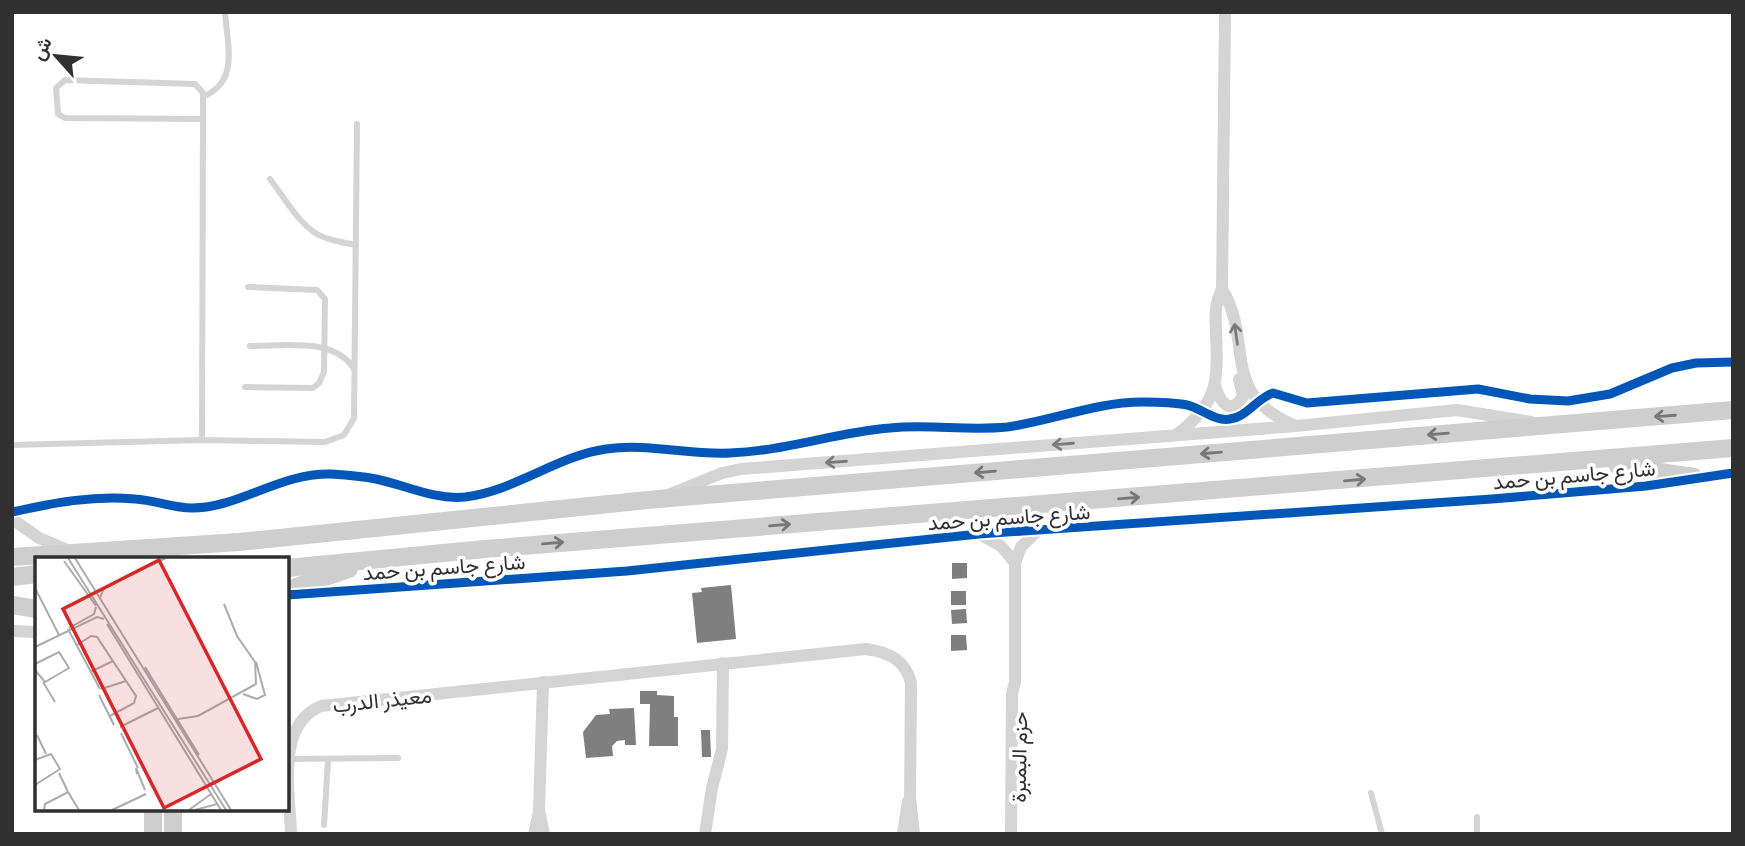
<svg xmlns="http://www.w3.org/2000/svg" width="1745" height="846" font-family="Barlow,Vazirmatn,sans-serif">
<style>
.building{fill:#7f7f7f}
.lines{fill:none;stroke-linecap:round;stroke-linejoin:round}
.lane{stroke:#d4d4d4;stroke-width:6}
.street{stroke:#d4d4d4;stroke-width:12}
.secondary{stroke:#cecece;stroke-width:18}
.cycleway-casing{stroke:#fff;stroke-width:13}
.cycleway{stroke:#0057b8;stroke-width:9}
.oneway{stroke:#7a7a7a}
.oneway2{stroke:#777}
.labels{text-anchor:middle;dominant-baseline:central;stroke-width:7;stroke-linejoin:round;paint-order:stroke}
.street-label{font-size:21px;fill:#303030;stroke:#fff}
.inset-road{fill:none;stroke:#acacac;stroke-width:2}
.view{fill:#d62828;fill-opacity:0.15;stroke:#d62828;stroke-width:3.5}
.inset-edge{fill:none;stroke:#303030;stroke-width:3.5}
</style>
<rect width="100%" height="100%" fill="#fff"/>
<g class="building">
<polygon points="952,563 967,563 967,578 952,579"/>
<polygon points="731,585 736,639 697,643 692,593 702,592 701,588"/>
<rect x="951" y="591" width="15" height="14"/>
<polygon points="966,609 967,623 952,624 951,610"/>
<polygon points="951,635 966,635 967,650 951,651"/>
<polygon points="640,691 657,691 657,695 674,696 674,717 678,717 678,746 649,746 650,704 640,704"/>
<polygon points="634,708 636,745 625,745 625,740 617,741 612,746 613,756 586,758 583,732 596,715 610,714 609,709"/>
<polygon points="701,730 710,730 711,757 702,757"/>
</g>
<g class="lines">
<g class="lane">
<polygon points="65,80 195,84 203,93 203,119 65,118 58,114 56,88"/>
<path d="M203,97C240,81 227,45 225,12"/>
<path d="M270,179C284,197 298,223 317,234C329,241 342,242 355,245"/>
<path d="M250,346C283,346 335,337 354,369"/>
<polyline points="245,387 313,388 319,383 324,372 325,299 317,290 248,287"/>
<polyline points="202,440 203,119"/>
<polyline points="12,445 202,440 325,442 344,435 354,418 357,124"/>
<polyline points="289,759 398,758"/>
<polyline points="1371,793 1382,834"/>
<polyline points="324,825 328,760"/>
<polyline points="1477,834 1477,817"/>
</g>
<g class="street">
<path d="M1222,289C1254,341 1219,394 1294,425"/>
<path d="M1215,385C1219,400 1230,418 1243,396L1239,379"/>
<path d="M1176,435C1219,403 1218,381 1216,331C1215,314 1215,303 1222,289L1225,12"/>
<polyline points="668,495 722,473 741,469 1296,426 1457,410 1531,422"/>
<polyline points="12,519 39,538 72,552"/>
<polyline points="981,535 1001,546 1015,563"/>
<polyline points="287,595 627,571 979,534 1492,499 1646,486 1733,473"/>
<polyline points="12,631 37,632"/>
<polyline points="543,682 539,811 544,834"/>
<path d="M291,834C290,793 275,725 321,706L866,649C888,652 906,660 911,683L910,798L914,834"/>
<polyline points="534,834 539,812"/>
<polyline points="705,834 712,788 722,749 723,663"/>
<polyline points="903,834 908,801"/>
<polyline points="1011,834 1012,694 1015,682 1015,563 1021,547 1037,531"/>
</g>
<g class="secondary">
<polyline points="1618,466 1694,477"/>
<polyline points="12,557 239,542 658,499 1733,410"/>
<polyline points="287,568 485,549 1733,448"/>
<polyline points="12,577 37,574"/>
<polyline points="287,592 296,587 349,569"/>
<polyline points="12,605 37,609"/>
<polyline points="153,809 153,834"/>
<polyline points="173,834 173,809"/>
</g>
<g class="cycleway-casing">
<g id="cycleway">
<path d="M12,512C53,503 93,495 135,499C154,500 173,508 192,508C239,508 279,473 331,474C346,475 361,476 376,479C405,485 434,500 465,497C515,491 557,456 606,449C647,443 688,455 730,453C785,451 837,432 890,428C929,424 968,431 1007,427C1052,421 1096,402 1142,402C1156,402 1172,402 1187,405C1201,408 1215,422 1230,419C1247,417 1257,398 1273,393L1307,403L1478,389L1530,399L1568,401L1610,394L1672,368L1696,363L1733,362"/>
<polyline points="287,595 627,571 979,534 1492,499 1646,486 1733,473"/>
</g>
</g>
<use href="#cycleway" class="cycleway"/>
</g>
<defs><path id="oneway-shaft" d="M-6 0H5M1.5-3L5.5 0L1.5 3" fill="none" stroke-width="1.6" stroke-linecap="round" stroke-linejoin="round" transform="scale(1.75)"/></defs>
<g class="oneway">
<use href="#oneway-shaft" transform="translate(1236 334) rotate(-98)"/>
<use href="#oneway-shaft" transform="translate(1063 444) rotate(176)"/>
<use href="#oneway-shaft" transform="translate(836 462) rotate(176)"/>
</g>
<g class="oneway2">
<use href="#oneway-shaft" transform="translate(1665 416) rotate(176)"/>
<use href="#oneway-shaft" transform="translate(1438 434) rotate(175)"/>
<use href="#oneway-shaft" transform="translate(1211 453) rotate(175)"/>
<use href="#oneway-shaft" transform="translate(985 472) rotate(175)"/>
<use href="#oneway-shaft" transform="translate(1355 480) rotate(-5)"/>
<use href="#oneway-shaft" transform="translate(1129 498) rotate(-5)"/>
<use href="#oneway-shaft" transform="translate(780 525) rotate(-5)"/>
<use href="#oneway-shaft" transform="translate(553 543) rotate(-5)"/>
</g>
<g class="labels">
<g class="street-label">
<text transform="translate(1574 474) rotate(-5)">شارع جاسم بن حمد</text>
<text transform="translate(1009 516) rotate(-4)">شارع جاسم بن حمد</text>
<text transform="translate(444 566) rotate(-4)">شارع جاسم بن حمد</text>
<text transform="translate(382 699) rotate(-6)">معيذر الدرب</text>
<text transform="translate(1018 757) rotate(-89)">حزم البمبرة</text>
</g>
</g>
<g transform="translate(35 557)">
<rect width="254" height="254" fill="#fff"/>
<path class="inset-road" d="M33,1L191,253M40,1L196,253M29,4L61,49M0,31L24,78M65,41L69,31L131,1M72,67L186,253M34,71L59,57L61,50M33,72L65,132M42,88L56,79L62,80L101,139L99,146L75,159M0,90L62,60L69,62M0,107L24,95L34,111L10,125L0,113M110,110L164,198M55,115L78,104M8,125L20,145M66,132L91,124M208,137L222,142L230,138L221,105M64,138L79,168M143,162L163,159L221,127L220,105L202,79L189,47M85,170L123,151M86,176L103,211M2,178L11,197M0,203L16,197L25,212L0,228M24,216L33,235M102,217L101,211L110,233M9,253L10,247L33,235L44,253M77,253L111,237M154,253L176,237M160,253L182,247"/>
<path class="view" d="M124,3L226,202L129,251L28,52Z"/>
<rect width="254" height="254" class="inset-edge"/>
</g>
<rect width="1745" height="846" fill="none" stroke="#303030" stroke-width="28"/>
<g transform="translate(56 56) rotate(297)" stroke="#ffffff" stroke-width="5" paint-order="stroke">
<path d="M0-5L12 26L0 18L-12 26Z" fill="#303030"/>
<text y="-10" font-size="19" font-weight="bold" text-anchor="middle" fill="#303030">ش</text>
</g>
</svg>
